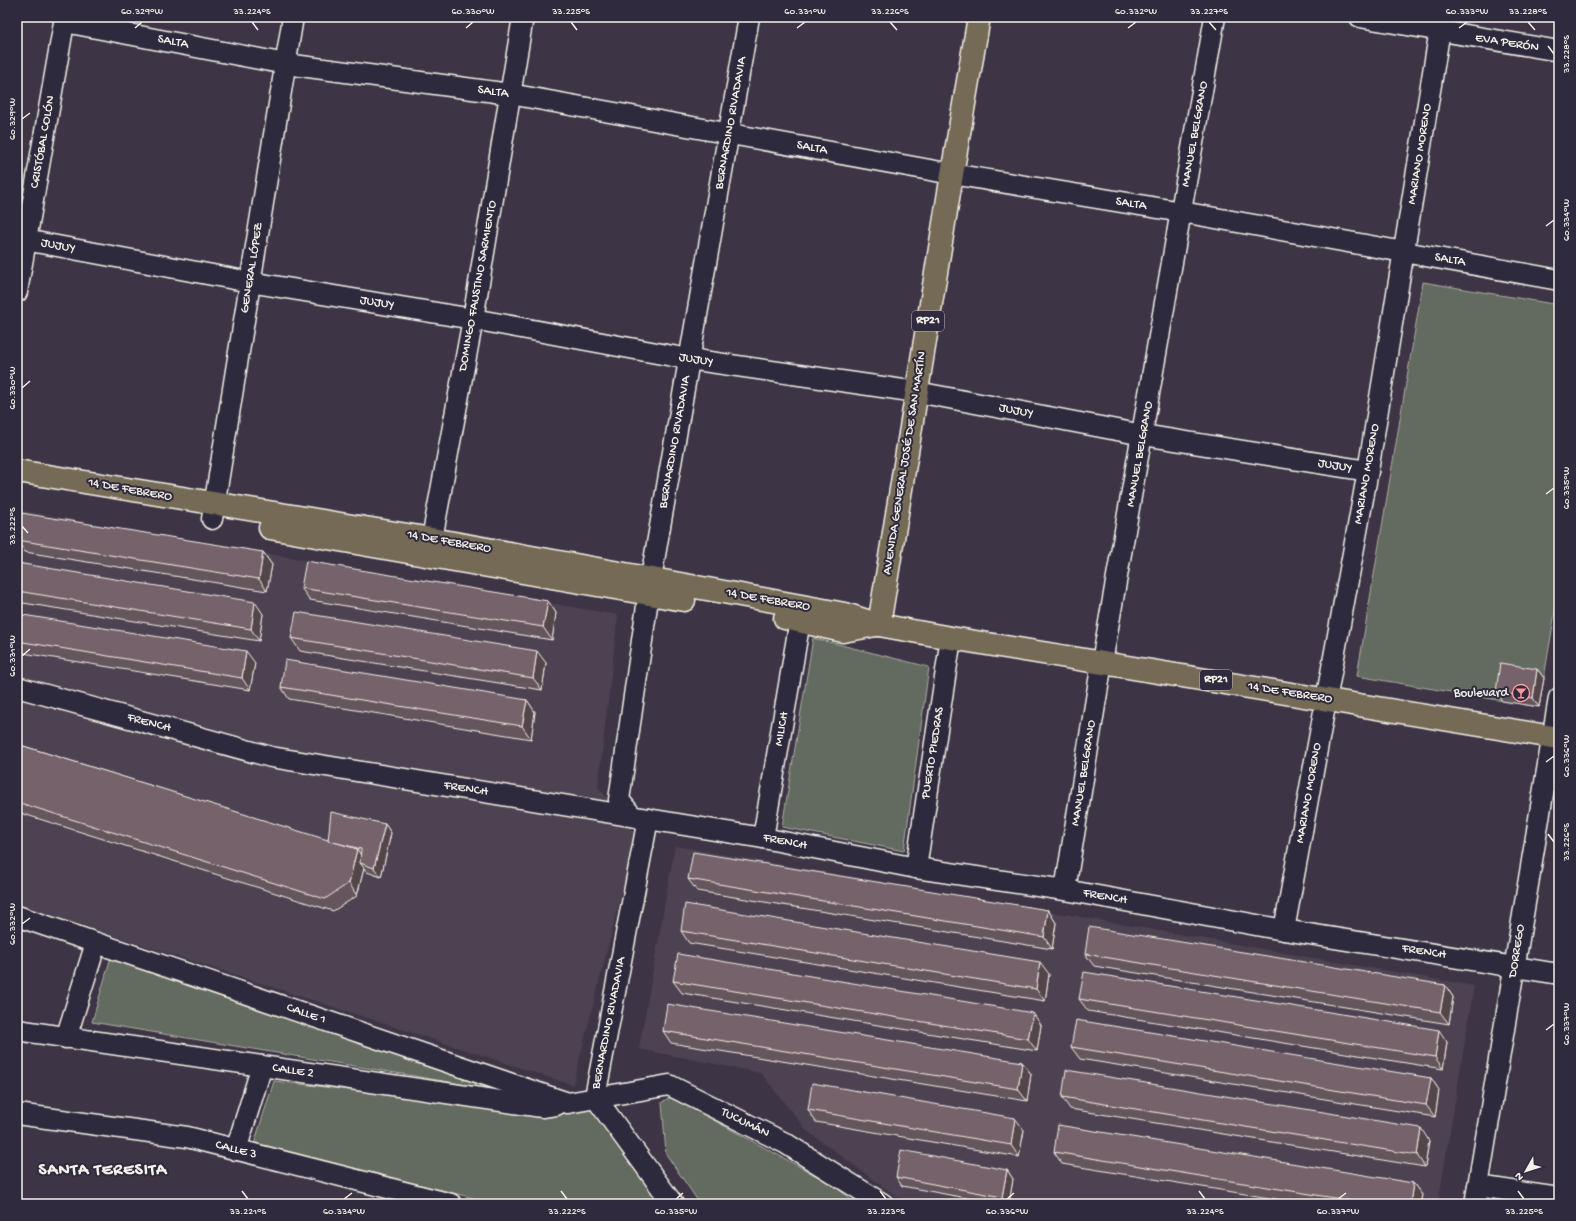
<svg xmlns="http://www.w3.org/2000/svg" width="1576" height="1221" font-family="'Gochi Hand',sans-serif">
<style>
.built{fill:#4e4251}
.green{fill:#646a5e;stroke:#acaea3}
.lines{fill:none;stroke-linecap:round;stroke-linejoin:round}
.minor-casing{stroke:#f4f1e8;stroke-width:23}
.major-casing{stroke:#f4f1e8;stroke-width:25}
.minor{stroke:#2f2a3d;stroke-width:20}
.major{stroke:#756a55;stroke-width:22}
.wall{fill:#65545b;stroke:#f4f1e8}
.shaded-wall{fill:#53454a;stroke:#f4f1e8}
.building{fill:#76626a;stroke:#f4f1e8}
.ticks{fill:none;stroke:#f4f1e8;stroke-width:1.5}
.labels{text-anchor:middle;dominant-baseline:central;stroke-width:4;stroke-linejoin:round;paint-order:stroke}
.shield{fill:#2f2a3d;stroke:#b9b5b5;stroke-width:1}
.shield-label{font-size:12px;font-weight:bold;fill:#f4f1e8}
.street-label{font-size:13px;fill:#f4f1e8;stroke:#2f2a3d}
.poi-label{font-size:13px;fill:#f4f1e8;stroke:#2f2a3d;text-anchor:end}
.district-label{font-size:17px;font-weight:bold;letter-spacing:1px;fill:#f4f1e8;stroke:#2f2a3d}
.neatline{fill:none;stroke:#f4f1e8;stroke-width:1.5}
.ticks-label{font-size:10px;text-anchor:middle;fill:#f4f1e8}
</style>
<rect width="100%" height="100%" fill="#3d3546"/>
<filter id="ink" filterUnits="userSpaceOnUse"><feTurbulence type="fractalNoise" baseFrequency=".025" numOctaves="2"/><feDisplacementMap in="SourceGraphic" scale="8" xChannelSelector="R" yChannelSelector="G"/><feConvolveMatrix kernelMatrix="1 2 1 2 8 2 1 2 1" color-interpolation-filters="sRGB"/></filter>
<g filter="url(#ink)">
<g class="built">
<polygon points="17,510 618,615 598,787 636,835 573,1085 17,904"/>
<polygon points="675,846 1474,986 1438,1204 907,1204 806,1130 761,1073 639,1049"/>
</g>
<g class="green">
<polygon points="1423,282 1559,305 1559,589 1539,707 1357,676"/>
<polygon points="813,638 929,667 904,851 782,827"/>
<polygon points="111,957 515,1093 92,1022"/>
<polygon points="274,1081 543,1113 596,1108 660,1204 498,1204 254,1144"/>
<polygon points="671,1097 835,1186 856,1204 700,1204 666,1154 662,1102"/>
</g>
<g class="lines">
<g class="minor-casing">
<g id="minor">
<polyline points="1360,17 1559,51"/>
<polyline points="65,22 286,64 510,94 952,174 1182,212 1559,280"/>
<polyline points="25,240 250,282 473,319 689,359 917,392 1143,435 1368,471"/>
<polyline points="17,292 65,17"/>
<polyline points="212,519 293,17"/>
<polyline points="429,555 473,319 523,17"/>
<polyline points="17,687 271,757 763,838 916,868 1065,890 1284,930 1559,974"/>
<polyline points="632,816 619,800 651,578 749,17"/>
<polyline points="648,819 595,1097 673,1204"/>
<polyline points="763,838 800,620"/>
<polyline points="916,868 951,638"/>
<polyline points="1065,890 1102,662 1215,17"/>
<polyline points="17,916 568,1103 669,1085 785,1143 883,1204"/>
<polyline points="1284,930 1368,471 1442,17"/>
<polyline points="17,1030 542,1107 556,1105"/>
<polyline points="66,1038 96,943"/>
<polyline points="17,1114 187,1137 451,1204"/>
<polyline points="236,1150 262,1066"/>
<polyline points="1478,1186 1559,1198"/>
<polyline points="1475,1204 1559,698"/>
</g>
</g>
<g class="major-casing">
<g id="major">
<polyline points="17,471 432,539 845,614 879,625 951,638 1559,738"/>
<polyline points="270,528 684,600"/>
<polyline points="785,618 843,631 876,625"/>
<polyline points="879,625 952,174 979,17"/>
</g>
</g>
<use href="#minor" class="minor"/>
<use href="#major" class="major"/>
</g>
<g class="wall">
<polygon points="17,540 263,552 272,565 267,591 25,552"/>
<polygon points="17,563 263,614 259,641 17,602"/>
<polygon points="301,588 548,601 556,613 552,640 310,600"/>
<polygon points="17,614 255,663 250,690 17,652"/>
<polygon points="291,638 546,663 542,690 300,651"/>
<polygon points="1537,669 1544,678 1539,707 1502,701 1496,692"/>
<polygon points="281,687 527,700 535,712 531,739 289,699"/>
<polygon points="17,744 328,841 385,824 391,833 381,877 367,872 364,868 357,896 333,911 17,812"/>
<polygon points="688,879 1048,910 1056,923 1052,949 697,891"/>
<polygon points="681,931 1049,974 1045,1001 689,943"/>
<polygon points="1085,954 1445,985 1453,997 1449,1024 1094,966"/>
<polygon points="673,981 1041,1025 1037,1051 682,993"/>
<polygon points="1079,999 1447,1042 1443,1069 1088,1011"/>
<polygon points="663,1031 1022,1062 1031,1074 1027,1101 671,1043"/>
<polygon points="1071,1047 1431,1078 1439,1090 1435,1117 1080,1059"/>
<polygon points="1062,1097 1429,1141 1425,1167 1070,1109"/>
<polygon points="808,1110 1024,1130 1019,1157 816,1122"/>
<polygon points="1054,1152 1413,1183 1422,1195 1420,1204 1306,1204 1062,1164"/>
<polygon points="1007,1170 1013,1179 1009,1204 998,1204 902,1186 896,1177"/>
</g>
<g class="shaded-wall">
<polygon points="263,552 272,565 267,591 259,579"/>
<polygon points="548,601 556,613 552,640 543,627"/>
<polygon points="255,602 263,614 259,641 251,629"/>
<polygon points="246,651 255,663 250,690 242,678"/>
<polygon points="537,651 546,663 542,690 533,678"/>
<polygon points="1537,669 1544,678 1539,707 1533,698"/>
<polygon points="527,700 535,712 531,739 522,726"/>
<polygon points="385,824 391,833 381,877 374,868"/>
<polygon points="357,849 365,862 360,863 364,868 357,896 349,883"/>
<polygon points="1048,910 1056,923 1052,949 1044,937"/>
<polygon points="1040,962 1049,974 1045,1001 1036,989"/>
<polygon points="1445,985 1453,997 1449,1024 1440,1012"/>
<polygon points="1033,1013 1041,1025 1037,1051 1028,1039"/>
<polygon points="1439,1030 1447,1042 1443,1069 1435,1057"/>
<polygon points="1022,1062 1031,1074 1027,1101 1018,1089"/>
<polygon points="1431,1078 1439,1090 1435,1117 1426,1105"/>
<polygon points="1015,1118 1024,1130 1019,1157 1011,1145"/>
<polygon points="1421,1128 1429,1141 1425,1167 1417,1155"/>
<polygon points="1007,1170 1013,1179 1009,1204 1007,1204 1002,1197"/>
<polygon points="1413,1183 1422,1195 1420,1204 1410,1204"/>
</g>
<g class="building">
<polygon points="21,513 263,552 259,579 17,540"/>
<polygon points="306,561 548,601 543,627 301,588"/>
<polygon points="17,563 255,602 251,629 17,591"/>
<polygon points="296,612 537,651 533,678 291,638"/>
<polygon points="17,614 246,651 242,678 17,641"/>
<polygon points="285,660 527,700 522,726 281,687"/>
<polygon points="1500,663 1537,669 1533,698 1496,692"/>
<polygon points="17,744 357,849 349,883 325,899 17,802"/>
<polygon points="331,812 385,824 374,868 360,863 361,849 337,843 328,841"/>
<polygon points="693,852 1048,910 1044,937 688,879"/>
<polygon points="685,904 1040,962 1036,989 681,931"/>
<polygon points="1089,927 1445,985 1440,1012 1085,954"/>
<polygon points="678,954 1033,1013 1028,1039 673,981"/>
<polygon points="1084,972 1439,1030 1435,1057 1079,999"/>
<polygon points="667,1004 1022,1062 1018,1089 663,1031"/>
<polygon points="1076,1020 1431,1078 1426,1105 1071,1047"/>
<polygon points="1066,1070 1421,1128 1417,1155 1062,1097"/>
<polygon points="812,1083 1015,1118 1011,1145 808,1110"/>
<polygon points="1058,1125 1413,1183 1410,1204 1371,1204 1054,1152"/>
<polygon points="901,1150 1007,1170 1002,1197 896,1177"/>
</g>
</g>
<path class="ticks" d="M252,22L258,30M571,22L577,30M890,22L897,30M1209,22L1216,30M1528,22L1535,30M135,28L142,22M466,28L473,22M797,28L805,22M1128,28L1136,22M1459,28L1467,22M1548,46L1554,54M22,119L30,113M1546,226L1554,220M22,388L30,381M1546,494L1554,488M22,526L28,533M22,656L30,649M1546,762L1554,756M1548,834L1554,842M22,924L30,918M1546,1030L1554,1024M242,1191L248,1199M561,1191L567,1199M880,1191L886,1199M1199,1191L1205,1199M1518,1191L1524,1199M344,1199L352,1193M676,1199L683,1193M1007,1199L1014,1193M1338,1199L1346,1193"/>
<defs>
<g id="bar-ring" transform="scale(0.9)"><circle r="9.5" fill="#2f2a3d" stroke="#ff9aa2" stroke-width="1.5"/><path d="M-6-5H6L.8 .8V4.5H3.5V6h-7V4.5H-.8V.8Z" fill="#ff9aa2"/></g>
</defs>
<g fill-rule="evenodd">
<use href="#bar-ring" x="1521" y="693"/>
</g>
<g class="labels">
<g class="shield">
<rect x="912" y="311" width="32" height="20" rx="3"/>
<rect x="1200" y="670" width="32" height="20" rx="3"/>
</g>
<g class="shield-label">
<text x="928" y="321">RP21</text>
<text x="1216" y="680">RP21</text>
</g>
<g class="street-label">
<text transform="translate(173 42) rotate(11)">SALTA</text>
<text transform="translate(1507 43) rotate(9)">EVA PERÓN</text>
<text transform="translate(493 92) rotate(8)">SALTA</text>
<text transform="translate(731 123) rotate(-80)">BERNARDINO RIVADAVIA</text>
<text transform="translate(1195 134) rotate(-80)">MANUEL BELGRANO</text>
<text transform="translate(43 142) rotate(-80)">CRISTÓBAL COLÓN</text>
<text transform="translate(812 148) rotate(11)">SALTA</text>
<text transform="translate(1420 154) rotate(-81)">MARIANO MORENO</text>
<text transform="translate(1131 204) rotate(9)">SALTA</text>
<text transform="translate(58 246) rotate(11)">JUJUY</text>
<text transform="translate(1450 260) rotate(10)">SALTA</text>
<text transform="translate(252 268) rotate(-81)">GENERAL LÓPEZ</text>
<text transform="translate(478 286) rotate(-80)">DOMINGO FAUSTINO SARMIENTO</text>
<text transform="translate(377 303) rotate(9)">JUJUY</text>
<text transform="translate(696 360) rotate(9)">JUJUY</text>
<text transform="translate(1016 411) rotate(11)">JUJUY</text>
<text transform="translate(675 442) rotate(-80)">BERNARDINO RIVADAVIA</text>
<text transform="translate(1140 454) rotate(-80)">MANUEL BELGRANO</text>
<text transform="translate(905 463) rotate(-81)">AVENIDA GENERAL JOSÉ DE SAN MARTÍN</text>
<text transform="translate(1335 466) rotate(9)">JUJUY</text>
<text transform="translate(1367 474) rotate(-80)">MARIANO MORENO</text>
<text transform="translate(130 490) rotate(10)">14 DE FEBRERO</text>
<text transform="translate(449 542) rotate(10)">14 DE FEBRERO</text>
<text transform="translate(768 600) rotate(10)">14 DE FEBRERO</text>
<text transform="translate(1290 693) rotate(9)">14 DE FEBRERO</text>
<text transform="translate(149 723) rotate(15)">FRENCH</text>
<text transform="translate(782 729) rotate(-80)">MILICH</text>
<text transform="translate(933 753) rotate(-81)">PUERTO PIEDRAS</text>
<text transform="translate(1084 773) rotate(-81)">MANUEL BELGRANO</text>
<text transform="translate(466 789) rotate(9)">FRENCH</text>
<text transform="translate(1309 793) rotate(-80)">MARIANO MORENO</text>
<text transform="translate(785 842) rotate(11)">FRENCH</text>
<text transform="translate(1105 897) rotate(10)">FRENCH</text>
<text transform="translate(1517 951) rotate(-81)">DORREGO</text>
<text transform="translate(1424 952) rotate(9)">FRENCH</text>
<text transform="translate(306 1014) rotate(19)">CALLE 1</text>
<text transform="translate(609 1023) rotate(-79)">BERNARDINO RIVADAVIA</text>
<text transform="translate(293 1071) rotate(8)">CALLE 2</text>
<text transform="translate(745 1123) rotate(26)">TUCUMÁN</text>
<text transform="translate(236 1150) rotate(14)">CALLE 3</text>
</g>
<g class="poi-label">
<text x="1508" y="693">Boulevard</text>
</g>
<g class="district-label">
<text x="103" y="1171">SANTA TERESITA</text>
</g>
</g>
<rect width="1576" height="1221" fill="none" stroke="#2f2a3d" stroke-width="44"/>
<g transform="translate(1526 1171) rotate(231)" stroke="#2f2a3d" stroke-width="3" paint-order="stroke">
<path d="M0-3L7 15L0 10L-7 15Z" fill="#f4f1e8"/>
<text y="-6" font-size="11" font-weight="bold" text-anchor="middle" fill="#f4f1e8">N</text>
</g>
<rect x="22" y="22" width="1532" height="1177" class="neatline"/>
<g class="ticks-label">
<text x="142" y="14">60.329°W</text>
<text x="252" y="14">33.224°S</text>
<text x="473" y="14">60.330°W</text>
<text x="571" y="14">33.225°S</text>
<text x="805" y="14">60.331°W</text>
<text x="890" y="14">33.226°S</text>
<text x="1136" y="14">60.332°W</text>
<text x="1209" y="14">33.227°S</text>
<text x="1467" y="14">60.333°W</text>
<text x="1528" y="14">33.228°S</text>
<text transform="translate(1565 54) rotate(-90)" y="4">33.228°S</text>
<text transform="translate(11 119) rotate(-90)" y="4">60.329°W</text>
<text transform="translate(1565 220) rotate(-90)" y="4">60.334°W</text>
<text transform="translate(11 388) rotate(-90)" y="4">60.330°W</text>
<text transform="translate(1565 488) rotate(-90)" y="4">60.335°W</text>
<text transform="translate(11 526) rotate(-90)" y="4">33.222°S</text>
<text transform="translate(11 656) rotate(-90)" y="4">60.331°W</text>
<text transform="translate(1565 756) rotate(-90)" y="4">60.336°W</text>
<text transform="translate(1565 842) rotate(-90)" y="4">33.226°S</text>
<text transform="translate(11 924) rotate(-90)" y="4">60.332°W</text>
<text transform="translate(1565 1024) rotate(-90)" y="4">60.337°W</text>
<text x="248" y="1214">33.221°S</text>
<text x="344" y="1214">60.334°W</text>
<text x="567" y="1214">33.222°S</text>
<text x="676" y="1214">60.335°W</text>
<text x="886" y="1214">33.223°S</text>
<text x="1007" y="1214">60.336°W</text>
<text x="1205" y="1214">33.224°S</text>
<text x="1338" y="1214">60.337°W</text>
<text x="1524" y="1214">33.225°S</text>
</g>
</svg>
